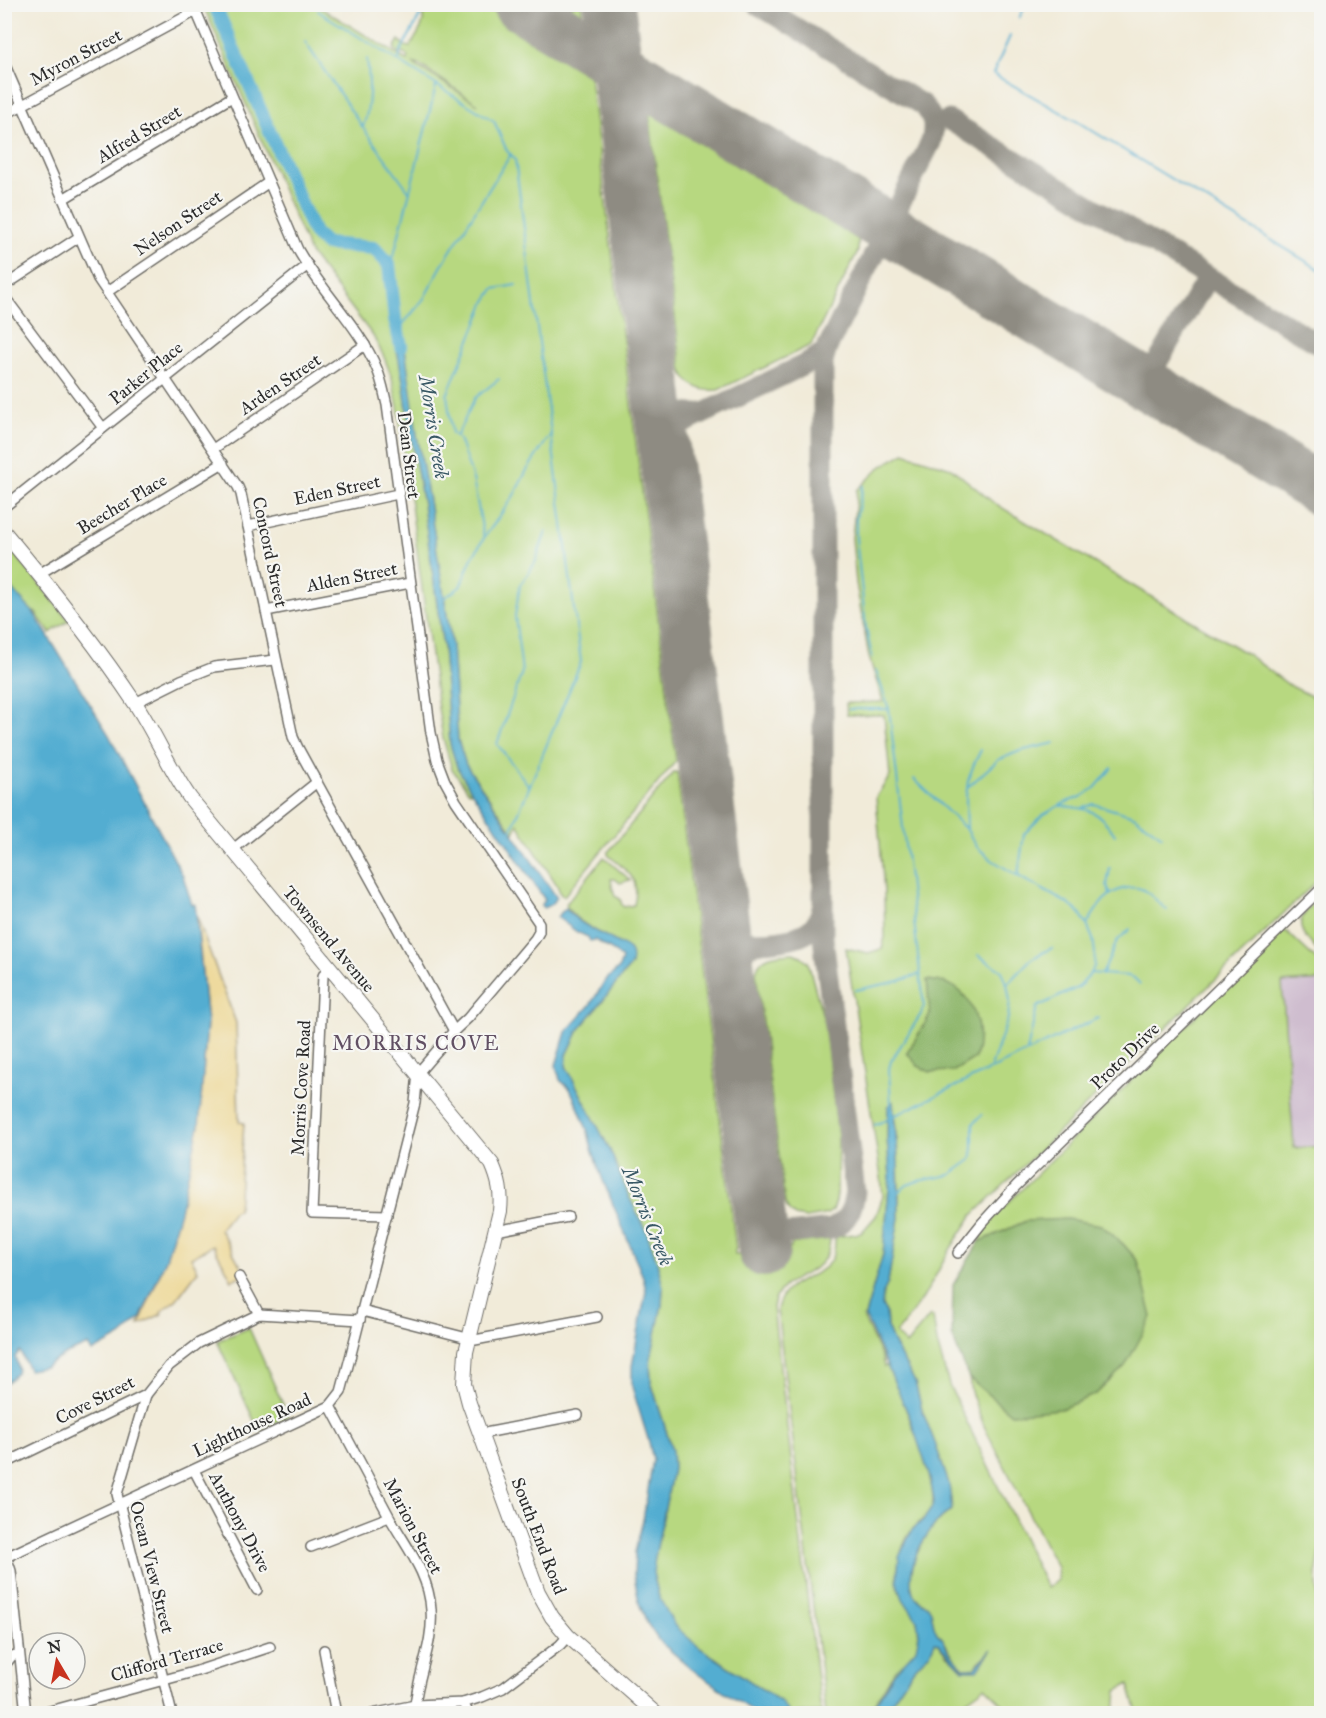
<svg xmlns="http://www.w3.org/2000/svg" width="1326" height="1718" font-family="'IM FELL Great Primer',serif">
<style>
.industrial{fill:#cfbdcf}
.green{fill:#b7d880;stroke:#718256;stroke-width:1.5;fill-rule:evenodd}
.forest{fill:#91b86e;stroke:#5e724c;stroke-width:1.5}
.sand{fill:#eeda9e;stroke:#8c8264;stroke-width:1.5}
.water{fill:#53add1;stroke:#3f6c7e;stroke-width:1.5}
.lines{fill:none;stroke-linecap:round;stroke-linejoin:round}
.stream{stroke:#53add1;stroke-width:2}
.river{stroke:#53add1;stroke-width:14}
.taxiway{stroke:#8e8b82;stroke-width:21}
.runway{stroke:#8e8b82;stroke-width:52}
.minor-casing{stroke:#706e68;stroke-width:12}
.secondary-casing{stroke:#706e68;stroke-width:16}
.minor{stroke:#fff;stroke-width:9}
.secondary{stroke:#fff;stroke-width:14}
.labels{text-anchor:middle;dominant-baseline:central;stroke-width:4.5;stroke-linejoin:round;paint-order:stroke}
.street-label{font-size:18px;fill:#2b2b2b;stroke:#f6f6f2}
.water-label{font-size:20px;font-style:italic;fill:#395865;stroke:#f6f6f2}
.quarter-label{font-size:21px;letter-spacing:1.5px;fill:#625064;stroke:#f6f6f2}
</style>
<rect width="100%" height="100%" fill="#f6f6f2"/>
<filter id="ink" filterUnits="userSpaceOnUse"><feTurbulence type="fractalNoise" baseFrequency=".0167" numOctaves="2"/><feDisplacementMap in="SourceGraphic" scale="12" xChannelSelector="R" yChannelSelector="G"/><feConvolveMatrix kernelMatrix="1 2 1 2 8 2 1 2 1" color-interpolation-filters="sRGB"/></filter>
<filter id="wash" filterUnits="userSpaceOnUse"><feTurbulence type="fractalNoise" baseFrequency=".008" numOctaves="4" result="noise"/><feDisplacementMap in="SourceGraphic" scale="24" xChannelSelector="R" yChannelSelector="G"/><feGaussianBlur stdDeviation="1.35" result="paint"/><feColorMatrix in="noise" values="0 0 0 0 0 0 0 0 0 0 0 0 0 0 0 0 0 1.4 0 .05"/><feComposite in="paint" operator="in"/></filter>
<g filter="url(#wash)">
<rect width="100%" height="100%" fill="#f1ebd9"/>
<polygon class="industrial" points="1321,980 1321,1146 1294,1148 1282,983"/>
<g class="green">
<path d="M203,5H316L408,61L407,55L397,52L394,48L399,40L405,46L410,47C418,32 431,20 417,5H483L589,70L676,761L564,896L561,895L557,885L518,824L514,833L466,765L458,740L452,646L429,501L417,435L403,381L411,436L423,504L443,647L450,744L457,767L472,792H469L452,769L443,738L438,708L398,407L392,378L384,357L373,336L310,253ZM412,63L420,65L478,104Z"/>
<polygon points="550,5 581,5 584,25"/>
<path d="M648,105L851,227L858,237V251L811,345L718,390C701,392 689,386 682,371Z"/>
<path d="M904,453L951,468L994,503L1247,654L1289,685L1321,701V877L972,1216L951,1248L923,1298L896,1334L906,1345L930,1316L933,1317L937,1343L949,1385L1047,1588L1058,1580L1057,1568L984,1426L971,1392L969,1378L1011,1413L1138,1261L1123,1244L1101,1225L1026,1221L979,1242L989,1222L1280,932L1286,931L1322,965L1321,980L1282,983L1294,1148L1321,1146L1322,1545L1316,1574L1322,1632L1321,1699L1304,1713H1137L1129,1684L1117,1691L1115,1711H1121L1122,1713L1013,1714L985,1687L949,1713H884L913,1670L923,1659L930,1653L935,1642L938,1643L946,1654L958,1663L961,1668L977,1669L988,1654L979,1662L975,1668H962C959,1661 953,1656 949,1650C946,1646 945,1641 942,1638C940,1635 937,1635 936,1631C932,1624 933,1615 930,1609C926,1602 916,1601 913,1593C904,1565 929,1524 952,1510L949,1484L935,1443L922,1410L915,1382L894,1344L887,1327L886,1312L882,1306L883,1294L888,1282L899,1218V1187L897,1133L892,1103L888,1107L887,1138L890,1177L883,1254L865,1316L863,1317L882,1358L884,1367L888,1364C897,1389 940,1485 932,1506C928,1517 918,1522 912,1530C901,1544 898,1561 897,1577C896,1593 910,1605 916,1618C919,1626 920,1641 916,1649C912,1658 901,1665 894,1672C884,1686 878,1701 866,1713H826L777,1309C787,1267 838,1287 835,1237L861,1233L876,1216L883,1196L881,1178L846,948L868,953L882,949L885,937L884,891L876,797L890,776L884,715H847L846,703L883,702L869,657L856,583L852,538L857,490L882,466ZM930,1015L918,1066L908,1053Z"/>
<polygon points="4,541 69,620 50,633 35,612 31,614 5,581"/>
<path d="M674,772H677L736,1249L735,1250V1255L791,1248L792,1243L830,1239C828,1283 781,1267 773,1307L821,1713H789L780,1701L700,1648L674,1626L659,1597L653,1573L655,1557L673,1469L672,1450L651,1381L650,1362L662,1305L663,1287L657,1262L647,1233L629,1197L610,1150L566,1066L567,1055L579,1030L631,965L628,949C611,937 572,923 566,904L604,857L630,880L620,883L615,879H611L612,886L615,896L620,899L622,905L624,907L634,905C641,877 627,871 608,855V852Z"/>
<path d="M1321,894V955C1293,924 1295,924 1321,894Z"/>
<path d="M793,953L801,956L808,962L824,1021L838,1137L837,1193L836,1201L833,1210L827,1214L818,1216L806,1218L795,1216L789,1211L785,1203L756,972C760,954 777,954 793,953Z"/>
<polygon points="249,1328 288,1416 259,1431 217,1341"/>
</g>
<g class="forest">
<path d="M927,980C933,981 940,981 946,983C975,994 984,1031 975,1058L954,1071L930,1072L918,1066L907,1053L930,1015Z"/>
<polygon points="1067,1219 1101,1225 1123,1244 1138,1261 1152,1317 1125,1366 1096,1394 1061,1409 1011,1414 969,1378 952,1336 953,1285 979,1242 1026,1221"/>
</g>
<polygon class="sand" points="197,917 236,1023 239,1122 244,1123 238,1210 234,1211 220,1229 245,1274 232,1280 213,1245 191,1257 198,1271 176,1300 161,1312 162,1314 139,1325 166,1259 180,1211 199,1126 207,1023"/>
<g class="water">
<polygon points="398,330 403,333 417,435 429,501 452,646 458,740 466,765 557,898 550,905 544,908 541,906 545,900 472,792 457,767 450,744 443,647 423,504 411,436 403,381 394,335"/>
<path d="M4,581L34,613L109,735L183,876L192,905L195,904L207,1023L199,1126L180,1211L166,1259L140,1319L121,1336L92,1352L88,1345L64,1355L45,1367L29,1370L20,1351L15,1357C22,1373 16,1374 5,1384Z"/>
<path d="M566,908C574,922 603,934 618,943C622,945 627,947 630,951C633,955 632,960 631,965L579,1030L567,1055L566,1066L610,1150L629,1197L647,1233L657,1262L663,1287L662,1305L650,1363L651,1382L672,1450L673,1469L655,1557L653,1573L659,1597L675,1626L700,1648L780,1701L789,1713H756L698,1674L659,1641L647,1623L639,1603L634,1575L635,1552L643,1520L653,1459L648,1439L632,1387V1366L646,1291L643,1277L602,1178L592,1149L588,1132L579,1109L570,1089L560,1080L556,1065L566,1032L590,1005L606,980L619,968L622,959L615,952L595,940L590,941L588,937L577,932L557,917Z"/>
<path d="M893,1102L898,1160L899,1218L888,1282L883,1294L882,1306L886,1312L887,1327L894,1344L915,1382L922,1410L935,1443L949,1484L952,1510C929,1523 904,1565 913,1593C916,1601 926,1602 930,1609C933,1615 932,1624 936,1631C937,1635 940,1635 942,1638C945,1641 946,1646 948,1650C953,1656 959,1660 962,1668H975L992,1649L978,1670H963C955,1661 946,1653 938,1643L935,1642L930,1653L923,1659L913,1670L884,1713L866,1714L874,1706L894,1673L916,1649L919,1634L917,1620L903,1599L897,1581L899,1557L912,1530L924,1519L931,1509L934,1501L930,1478L910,1418L865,1316L883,1254L890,1177L887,1138L888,1107Z"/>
</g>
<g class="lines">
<g class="stream">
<polyline points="318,11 494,121 507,151 515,159 581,662 511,831"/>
<polyline points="1019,18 1026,4"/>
<polyline points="1010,36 993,74 1078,122 1322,271"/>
<polyline points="305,42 363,128 409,191"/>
<polyline points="399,60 400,52 420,16 418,10 413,4"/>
<path d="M363,127C371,104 370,84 367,59"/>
<polyline points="389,265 395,251 436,86"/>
<polyline points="398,330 423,300 445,260 511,154"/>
<polyline points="457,435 475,398 499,379"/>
<polyline points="863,486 856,518 856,538 866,628 872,657"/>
<polyline points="484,538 473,479 459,439 452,433 447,395 486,301 494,289 516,285"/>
<polyline points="444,598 460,587 471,560 484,538 513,497 527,470 551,434"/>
<polyline points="876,671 889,709 924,1006 921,1014 891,1061 889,1069 891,1105"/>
<polyline points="849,709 888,709"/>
<polyline points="981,750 974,764 968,781 966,796 967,830 977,847 992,860 1018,876 1067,903 1080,913 1087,925 1093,939 1095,953 1094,967 1087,978 1079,987 1037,1007 1027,1051"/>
<polyline points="914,779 966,829"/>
<polyline points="529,786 497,744 522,672 515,616 520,585 535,563 546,532"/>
<polyline points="969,786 998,760 1020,751 1055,743"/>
<path d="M1061,806C1089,808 1100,811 1115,835"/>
<polyline points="1083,808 1094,804 1134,816 1162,836"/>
<polyline points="1110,868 1107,885 1110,894"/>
<polyline points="1018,875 1024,834 1043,815 1064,803 1081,797 1095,788 1112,768"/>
<path d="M1087,925C1097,908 1106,891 1127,888C1134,887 1139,887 1145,891C1153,896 1160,904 1167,910"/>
<polyline points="978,955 1002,971 1007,984 1010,1001 1008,1018 990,1070"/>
<polyline points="1090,973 1128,976 1134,978 1140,984"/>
<polyline points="1102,975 1117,941 1130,929"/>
<polyline points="1008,983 1031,959 1052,948"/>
<polyline points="856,990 899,981 920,974"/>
<polyline points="875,1125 1098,1018"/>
<polyline points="897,1193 907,1185 918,1181 950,1175 971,1160 973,1148 973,1124 982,1115"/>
</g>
<polyline class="river" points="214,4 314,233 326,244 374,248 389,265 395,319 401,346"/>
<g class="taxiway">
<path d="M757,4L923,105C934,117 935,127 931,142L827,348L823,362V938L855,1192C853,1208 848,1221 832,1229L762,1237"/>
<polyline points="949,120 1322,346"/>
<polyline points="1144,385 1208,277"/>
<path d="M656,389C667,406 680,418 702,413"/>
<polyline points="664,456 671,434 682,424 810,362 823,353 827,348"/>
<path d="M722,918C728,925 733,933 742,938C757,946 798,940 811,929C816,924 820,916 822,908"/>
<path d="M729,978C735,958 740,948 761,942"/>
</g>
<g class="runway">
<polyline points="518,4 1322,491"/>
<polyline points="609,4 764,1251"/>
</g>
</g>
</g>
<g filter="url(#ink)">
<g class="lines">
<g class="minor-casing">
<g id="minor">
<polyline points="4,63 98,279 238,487 241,494 293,737 298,748 454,1031"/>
<polyline points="4,115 196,11"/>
<polyline points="63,199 232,97"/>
<polyline points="4,286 79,237"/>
<polyline points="107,292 269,182"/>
<polyline points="4,296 103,428"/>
<polyline points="213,449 365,345"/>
<polyline points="4,507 308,265"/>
<polyline points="248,526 398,494"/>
<polyline points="39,574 223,463"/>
<polyline points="266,611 410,583"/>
<polyline points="135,703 181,680 214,667 275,660"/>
<polyline points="232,850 317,782"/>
<polyline points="328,966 323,976 312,1213 387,1215"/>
<polyline points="496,1231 568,1217"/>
<polyline points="958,1253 982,1223 1016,1186 1322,888"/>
<polyline points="239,1277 259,1314"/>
<polyline points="362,1311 475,1340 597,1317"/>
<polyline points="146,1395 117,1494 172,1714"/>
<path d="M330,1406C350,1443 369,1479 389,1516C406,1547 429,1573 431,1610C434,1642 418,1674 415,1705"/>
<polyline points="480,1434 578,1415"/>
<polyline points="4,1464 146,1395 169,1366 199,1343 259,1314 360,1320"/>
<polyline points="194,1470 257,1590"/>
<polyline points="311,1547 389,1517"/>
<polyline points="5,1553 11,1571 26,1714"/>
<path d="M4,1558L330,1406L341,1392L350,1358L415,1103L418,1073L454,1031L468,1018L535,939L539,932V923L456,801L445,781L437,760L431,733L387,405C384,393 382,381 377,369C360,327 321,291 298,250L193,4"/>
<polyline points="324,1650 336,1714"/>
<polyline points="4,1666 12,1656 19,1654"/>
<polyline points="463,1703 469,1714"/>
<polyline points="39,1714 197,1671 270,1647"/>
<polyline points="372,1714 415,1705 463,1703 482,1697 503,1688 560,1645 568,1636"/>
</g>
</g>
<g class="secondary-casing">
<path id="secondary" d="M4,532C50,587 95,643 135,703C155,733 169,768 190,798L492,1164C499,1180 502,1193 500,1211L466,1352L464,1384L469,1403L538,1592L552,1617L568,1636L656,1714"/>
</g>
<use href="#minor" class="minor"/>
<use href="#secondary" class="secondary"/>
</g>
</g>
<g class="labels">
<g class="street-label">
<text transform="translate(76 57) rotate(-28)">Myron Street</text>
<text transform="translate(139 134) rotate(-31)">Alfred Street</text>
<text transform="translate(178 223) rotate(-34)">Nelson Street</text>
<text transform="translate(146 373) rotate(-39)">Parker Place</text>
<text transform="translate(280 384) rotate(-34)">Arden Street</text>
<text transform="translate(409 455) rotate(83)">Dean Street</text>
<text transform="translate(337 490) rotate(-12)">Eden Street</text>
<text transform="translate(122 504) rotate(-31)">Beecher Place</text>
<text transform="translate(270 552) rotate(78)">Concord Street</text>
<text transform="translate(352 577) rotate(-11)">Alden Street</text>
<text transform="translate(329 939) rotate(50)">Townsend Avenue</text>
<text transform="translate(1125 1056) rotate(-44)">Proto Drive</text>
<text transform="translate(301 1088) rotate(-87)">Morris Cove Road</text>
<text transform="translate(95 1400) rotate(-27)">Cove Street</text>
<text transform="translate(252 1425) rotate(-25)">Lighthouse Road</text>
<text transform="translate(240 1522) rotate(62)">Anthony Drive</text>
<text transform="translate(413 1526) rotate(62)">Marion Street</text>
<text transform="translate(539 1536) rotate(69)">South End Road</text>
<text transform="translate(152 1567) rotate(76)">Ocean View Street</text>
<text transform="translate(167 1660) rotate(-16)">Clifford Terrace</text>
</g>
<g class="water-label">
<text transform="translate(434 427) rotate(81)">Morris Creek</text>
<text transform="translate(648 1216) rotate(68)">Morris Creek</text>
</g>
<g class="quarter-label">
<text x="416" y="1043">MORRIS COVE</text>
</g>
</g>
<rect width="1326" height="1718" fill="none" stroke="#f6f6f2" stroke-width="24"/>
<g transform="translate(57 1661) rotate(350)"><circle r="28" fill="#f6f6f2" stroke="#a5a5a2" stroke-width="1.5"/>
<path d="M0-4.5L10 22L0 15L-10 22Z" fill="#c8321e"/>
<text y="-9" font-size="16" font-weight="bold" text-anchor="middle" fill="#2b2b2b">N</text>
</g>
</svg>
